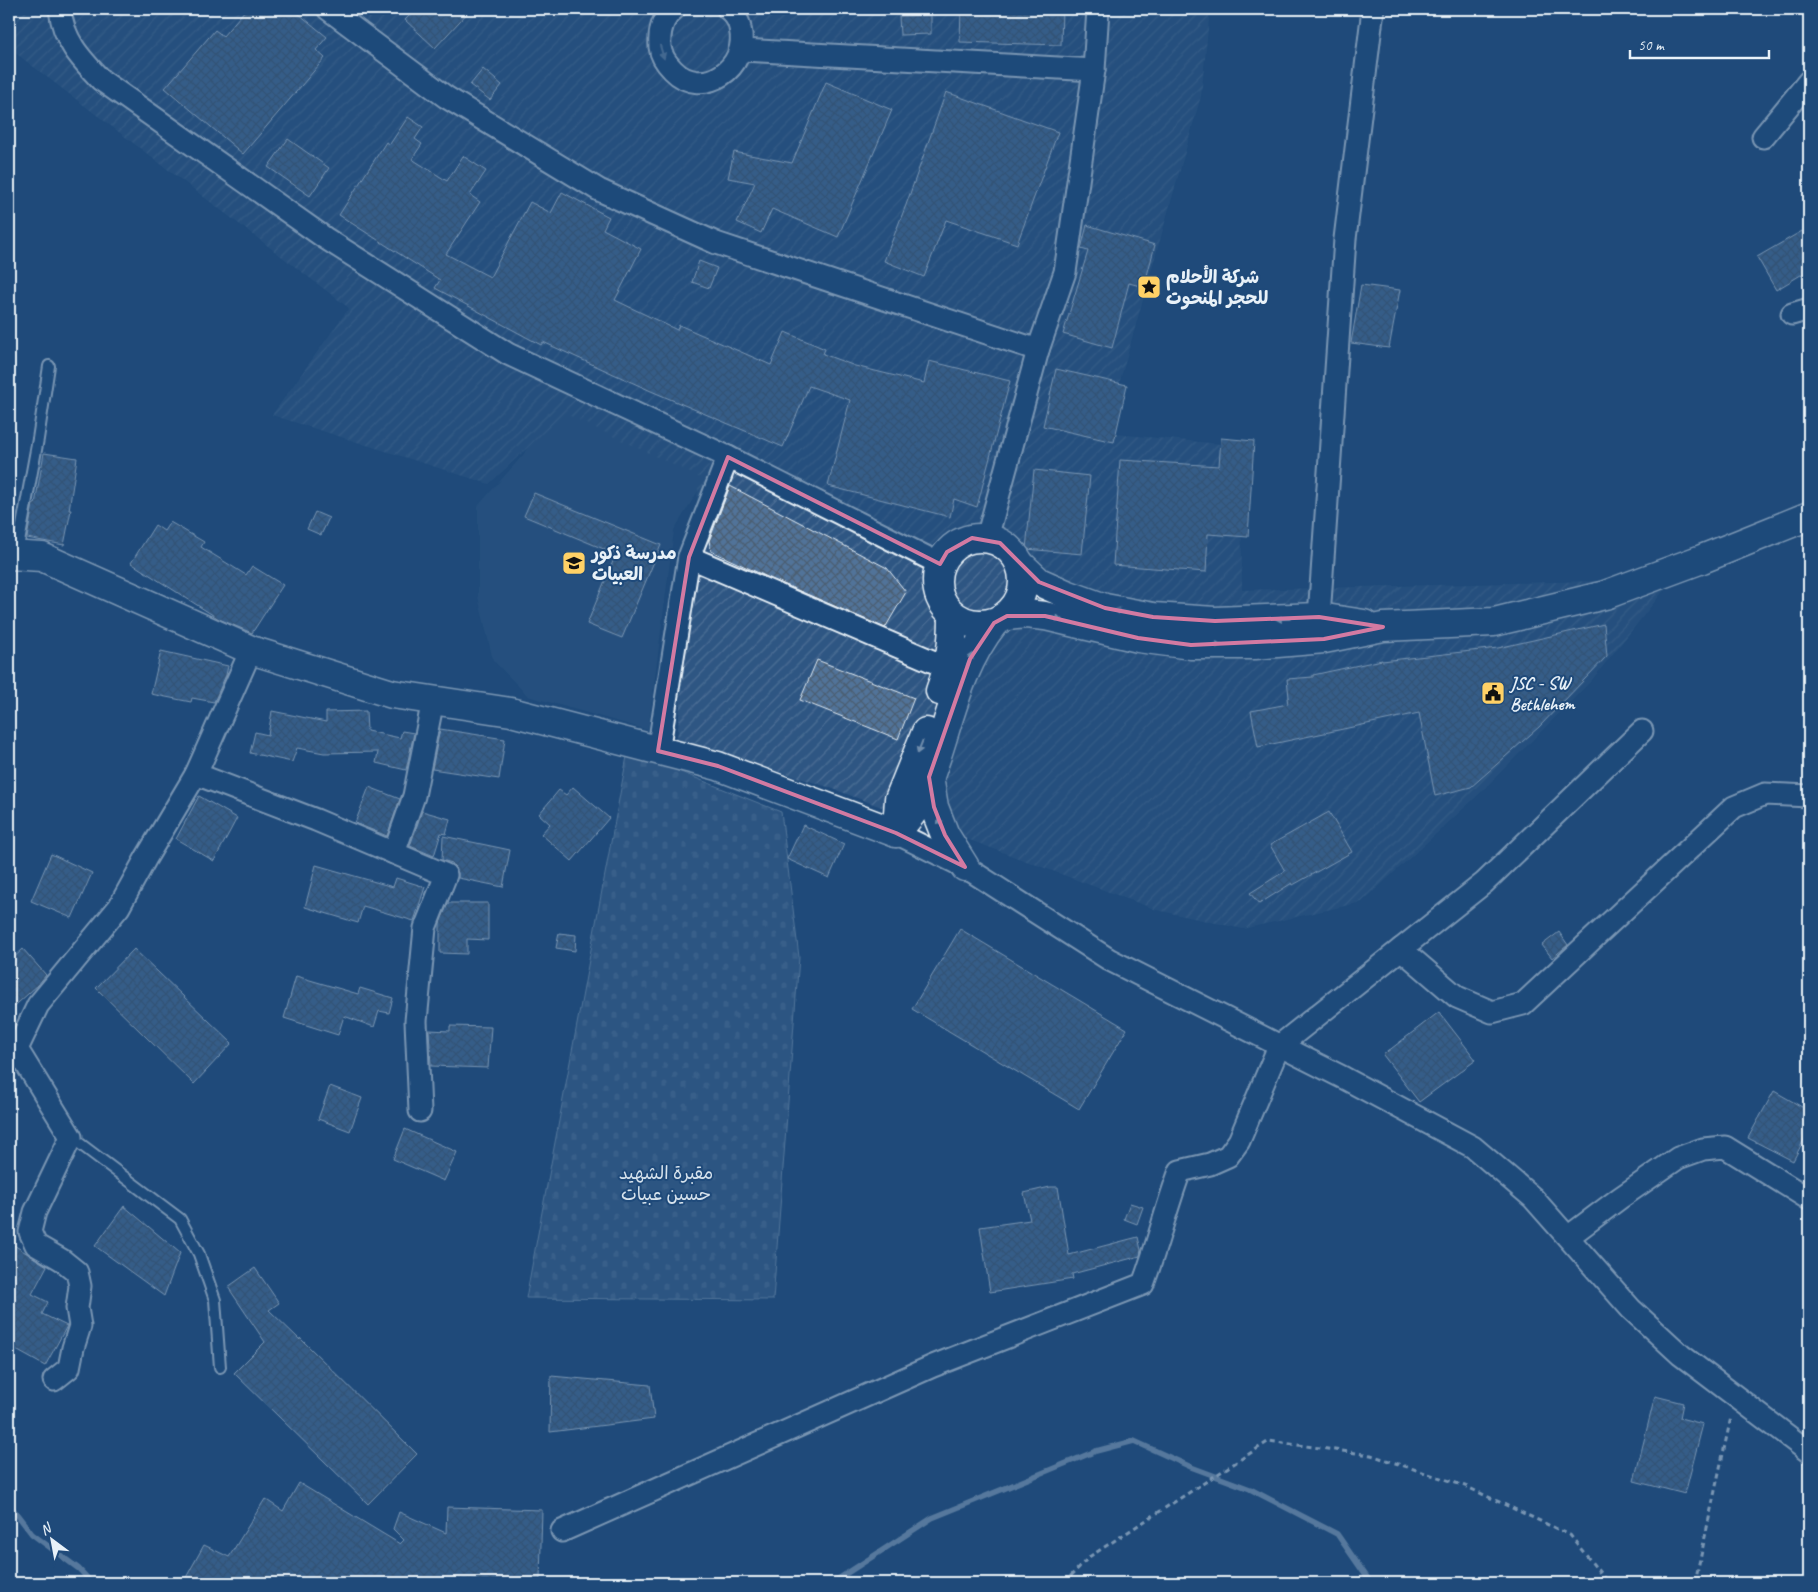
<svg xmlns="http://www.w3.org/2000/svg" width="1818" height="1592" font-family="Caveat,'Playpen Sans Arabic',sans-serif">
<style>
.built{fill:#2e5683}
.industrial{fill:url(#industrial-furrows)}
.cemetery{fill:url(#cemetery-stones);stroke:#92aac2}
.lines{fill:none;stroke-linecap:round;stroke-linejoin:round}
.stream{stroke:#9ab0c7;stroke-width:5.5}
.building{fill:url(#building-cross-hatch);stroke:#e8f1f8}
.lane-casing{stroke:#e8f1f8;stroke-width:14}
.street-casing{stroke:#e8f1f8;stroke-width:25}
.secondary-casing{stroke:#e8f1f8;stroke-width:31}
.path{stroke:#e8f1f8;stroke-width:3;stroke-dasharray:5 4;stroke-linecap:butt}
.lane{stroke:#1f4a7a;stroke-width:10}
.street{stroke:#1f4a7a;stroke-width:21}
.secondary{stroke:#1f4a7a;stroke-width:28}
.oneway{fill:#6f8dac}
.marked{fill:none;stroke:#d37aa2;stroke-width:4;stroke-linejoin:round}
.labels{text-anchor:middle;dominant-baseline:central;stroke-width:4;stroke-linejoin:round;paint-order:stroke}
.poi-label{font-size:18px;font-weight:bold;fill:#e8f1f8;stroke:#1f4a7a;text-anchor:start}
.park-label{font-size:18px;fill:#d7e3ed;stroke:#1f4a7a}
</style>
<defs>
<pattern id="industrial-furrows" width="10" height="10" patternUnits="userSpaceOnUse" patternTransform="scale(1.25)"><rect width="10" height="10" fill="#2e5683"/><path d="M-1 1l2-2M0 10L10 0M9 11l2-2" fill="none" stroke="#4c6f95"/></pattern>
<pattern id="cemetery-stones" width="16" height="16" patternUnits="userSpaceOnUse" patternTransform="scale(1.25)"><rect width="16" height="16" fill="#3c628c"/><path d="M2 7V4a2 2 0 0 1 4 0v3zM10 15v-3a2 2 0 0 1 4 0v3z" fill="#58799d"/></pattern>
<pattern id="building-cross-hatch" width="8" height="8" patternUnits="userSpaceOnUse" patternTransform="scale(1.25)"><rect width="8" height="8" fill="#517399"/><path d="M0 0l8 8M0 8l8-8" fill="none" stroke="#4c5e72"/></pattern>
</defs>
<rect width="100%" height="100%" fill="#1f4a7a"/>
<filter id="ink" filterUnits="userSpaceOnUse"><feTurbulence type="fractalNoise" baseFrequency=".02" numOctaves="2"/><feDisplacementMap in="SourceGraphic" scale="10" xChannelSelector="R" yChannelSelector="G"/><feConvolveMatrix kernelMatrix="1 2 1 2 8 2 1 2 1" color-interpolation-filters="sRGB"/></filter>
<g filter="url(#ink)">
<polygon class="built" points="555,394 709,473 674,530 648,730 528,696 493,660 478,596 478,506 524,454"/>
<polygon class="industrial" points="9,9 1210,9 1201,96 1105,433 1241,446 1242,590 1673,579 1591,681 1476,797 1362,902 1243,929 1157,910 828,787 677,740 699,477 564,413 489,484 272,415 349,308 9,48"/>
<polygon class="cemetery" points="628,751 781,812 799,957 773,1300 526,1298"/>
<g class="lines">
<g class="stream">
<polyline points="9,1504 32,1534 79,1569 92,1583"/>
<polyline points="832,1583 932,1518 1096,1451 1134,1441 1191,1467 1250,1489 1337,1534 1371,1583"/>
</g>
</g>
<g class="building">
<polygon points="246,9 293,9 327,37 316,50 325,58 243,154 165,88 215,30 223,36"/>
<polygon points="416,9 471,9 435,48 405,20"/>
<polygon points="961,9 1062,9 1061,45 960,42"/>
<polygon points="931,15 931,34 900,35 899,16"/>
<polygon points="483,69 502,85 490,100 470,85"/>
<polygon points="826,82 892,110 838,237 772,209 761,233 737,222 755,183 728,178 734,152 792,163"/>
<polygon points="946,92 1058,132 1017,244 946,220 924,277 884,261 906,205"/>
<polygon points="408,117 423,127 415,139 422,144 412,159 447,181 463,156 486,171 470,195 480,202 446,254 490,277 530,202 551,213 562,192 609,217 603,229 641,249 615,300 677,330 679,325 771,365 785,332 825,349 823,354 855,366 924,383 929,361 1010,381 977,507 954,499 950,517 828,486 850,400 809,386 783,447 651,391 543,342 541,345 435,288 440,280 339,215 386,142 390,144"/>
<polygon points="288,139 329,168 310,196 268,167"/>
<polygon points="1087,225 1155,245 1144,287 1129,283 1112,348 1063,334 1088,251 1081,249"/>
<polygon points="1802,231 1809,243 1809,270 1776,290 1757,257"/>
<polygon points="699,261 717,268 709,288 692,282"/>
<polygon points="1361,285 1400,290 1389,348 1351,343"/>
<polygon points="1056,369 1127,385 1114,442 1043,426"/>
<polygon points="1221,438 1254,441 1248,537 1208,534 1206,572 1113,565 1120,460 1219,466"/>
<polygon points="44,453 77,458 69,510 71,510 64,545 27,538 33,504 35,504"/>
<polygon points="1034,470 1090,476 1082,554 1026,549"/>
<polygon points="730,486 887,568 906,592 885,628 774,580 711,551 709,541"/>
<polygon points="534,493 661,545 622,638 587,624 616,554 524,516"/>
<polygon points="315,512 329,518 321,535 307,529"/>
<polygon points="170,522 204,542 201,547 246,575 252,566 283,585 252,633 219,619 131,563 155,525 164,531"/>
<polygon points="1604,624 1607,656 1539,727 1471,787 1435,796 1419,713 1258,747 1251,711 1288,704 1287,698 1289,697 1287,679 1313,677 1313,675 1382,660 1382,661 1498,648"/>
<polygon points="161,651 228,666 226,675 214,702 192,698 191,702 151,694"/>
<polygon points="817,660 914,698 898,739 800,700"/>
<polygon points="272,711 326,722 326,712 366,711 367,731 400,738 402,731 414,733 406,770 376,763 378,752 324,753 297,748 292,762 250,753 255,732 268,735"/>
<polygon points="440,729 505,739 499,779 432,769"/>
<polygon points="369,787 400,799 387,836 355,823"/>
<polygon points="573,787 609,818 572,861 541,834 550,824 539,814 559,790 566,795"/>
<polygon points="199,796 237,818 214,861 176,839"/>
<polygon points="422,811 450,819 446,834 441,833 434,856 410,846"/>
<polygon points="1329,812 1352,852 1293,885 1292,883 1259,904 1250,893 1285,871 1270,845"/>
<polygon points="803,825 844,844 829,878 787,859"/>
<polygon points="443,836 510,850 503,887 458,878 458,873 452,863 442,860"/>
<polygon points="51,854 92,873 72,918 31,901"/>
<polygon points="316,865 393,887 396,878 425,887 414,921 363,906 358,923 305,907"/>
<polygon points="448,903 488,903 488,940 467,939 467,954 440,953 440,923"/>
<polygon points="960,929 1127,1029 1079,1109 912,1009"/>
<polygon points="1559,932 1568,945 1552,958 1542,945"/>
<polygon points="559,933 576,935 575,951 556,948"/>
<polygon points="23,949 46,975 38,985 9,1011 9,962"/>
<polygon points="134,949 232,1043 194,1084 96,988"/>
<polygon points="296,976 358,994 360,988 393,998 389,1013 379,1011 374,1027 344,1016 338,1035 284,1018"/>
<polygon points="1439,1012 1476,1060 1419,1102 1383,1055"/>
<polygon points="450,1026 491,1027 488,1068 431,1066 429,1030 450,1031"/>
<polygon points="330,1086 362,1098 350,1131 318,1119"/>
<polygon points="1774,1091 1809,1111 1809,1130 1793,1161 1748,1138"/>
<polygon points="405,1129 457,1152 444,1181 393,1159"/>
<polygon points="1050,1187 1058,1187 1069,1255 1138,1237 1141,1250 1140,1256 1072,1274 1073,1279 990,1292 980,1227 1030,1220 1024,1193"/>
<polygon points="1130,1203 1143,1207 1137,1224 1124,1219"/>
<polygon points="124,1206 180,1253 164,1296 95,1246"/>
<polygon points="9,1242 47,1266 32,1294 48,1302 42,1314 67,1326 45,1366 9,1346"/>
<polygon points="255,1268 279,1303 269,1310 300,1340 300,1338 417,1454 368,1504 234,1373 265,1342 228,1287"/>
<polygon points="551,1376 650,1385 654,1419 550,1432"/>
<polygon points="1655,1396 1683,1403 1680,1418 1703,1424 1685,1494 1634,1481"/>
<polygon points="299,1483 400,1544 404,1540 393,1529 399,1512 446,1533 447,1507 542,1510 540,1579 513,1578 513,1583 183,1583 204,1545 229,1557 265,1499 283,1511"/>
</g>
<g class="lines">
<g class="lane-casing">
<g id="lane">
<polyline points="17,553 38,439 49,366"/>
<polyline points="71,1137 180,1219 199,1254 215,1300 220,1367"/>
</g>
</g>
<g class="street-casing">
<g id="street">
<path d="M60,9C63,40 80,58 101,80L325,238L508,354L728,457L940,564"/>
<polyline points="328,9 446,97 599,190 716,243 1038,350"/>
<path d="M674,9C662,18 659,33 660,47C661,56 667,64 673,70C702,100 750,68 740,28C739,21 734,13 728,9"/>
<polyline points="742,50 1094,70"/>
<polyline points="1763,137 1809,81"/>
<polyline points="1792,314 1809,309"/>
<polyline points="987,538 1038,350 1065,272 1094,70 1098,9"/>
<polyline points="689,557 948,668"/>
<polyline points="1319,617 1345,239 1373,9"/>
<polyline points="658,751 689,557 728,457"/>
<polyline points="196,774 316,820 446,875 425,928 416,1021 420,1111"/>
<polyline points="896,833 965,867 1110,960 1344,1078 1473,1147 1533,1198 1631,1309 1681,1355 1809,1452"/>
<polyline points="394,853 414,796 433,700"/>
<polyline points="1401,949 1457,997 1492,1012 1523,1004 1734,807 1765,794 1809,796"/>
<polyline points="1568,1237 1620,1198 1678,1158 1703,1149 1725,1147 1809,1199"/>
<polyline points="54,1380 69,1368 73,1348 80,1326 77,1308 80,1286 77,1272 62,1260 36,1245 30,1232 35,1212 71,1137 17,1049 38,1005 119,907 146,858 196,774 251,650"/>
<path d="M562,1531L933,1366L1143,1284C1157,1247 1166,1208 1180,1171L1210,1164L1228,1156L1239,1141L1279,1046L1484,883L1642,731"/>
</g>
</g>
<g class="secondary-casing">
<g id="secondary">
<circle cx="980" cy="581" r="43"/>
<polyline points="9,555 42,557 251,650 392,694 511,712 718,766 896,833"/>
<polyline points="1020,564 1039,582 1066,594 1105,608 1153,617 1215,621 1319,617 1364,624"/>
<polyline points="1007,616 1026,614 1045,616 1138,638 1191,645 1255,645 1324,639 1383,627 1494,622 1605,595 1702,559 1809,516"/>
<path d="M940,691C950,663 953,645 953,616"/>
<polyline points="929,777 934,807 945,835 965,867"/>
<polyline points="897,829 899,799 926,732"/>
<path d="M896,833C904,822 916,811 921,799C947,740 953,674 994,623"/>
</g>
</g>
<g class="path">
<polyline points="1064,1583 1089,1557 1269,1441 1371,1455 1465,1486 1570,1535 1608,1583"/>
<polyline points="1695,1583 1731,1417"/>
</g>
<use href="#lane" class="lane"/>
<use href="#street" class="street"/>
<use href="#secondary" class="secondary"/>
</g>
<defs><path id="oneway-solid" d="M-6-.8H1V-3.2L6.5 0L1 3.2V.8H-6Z" transform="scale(1.25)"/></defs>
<g class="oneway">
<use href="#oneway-solid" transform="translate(662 52) rotate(73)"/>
<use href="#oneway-solid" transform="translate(1121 611) rotate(-170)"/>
<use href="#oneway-solid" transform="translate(1055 618) rotate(12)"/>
<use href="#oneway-solid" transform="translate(1283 619) rotate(178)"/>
<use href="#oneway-solid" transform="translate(1215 645)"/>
<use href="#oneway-solid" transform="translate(970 660) rotate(-65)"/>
<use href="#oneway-solid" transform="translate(920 747) rotate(112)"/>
<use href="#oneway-solid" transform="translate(941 824) rotate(-112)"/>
</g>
</g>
<path d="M0 0H1818V1592H0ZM728,457L940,564L947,552L972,538L1000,543L1039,582L1105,608L1153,617L1215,621L1319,617L1383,627L1324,639L1191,645L1138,638L1045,616H1007L994,623L970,659L929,777L934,807L945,835L965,867L896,833L718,766L658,751L689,557Z" fill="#1f4a7a" fill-opacity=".55" fill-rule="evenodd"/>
<path class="marked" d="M728,457L940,564L947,552L972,538L1000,543L1039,582L1105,608L1153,617L1215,621L1319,617L1383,627L1324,639L1191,645L1138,638L1045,616H1007L994,623L970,659L929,777L934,807L945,835L965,867L896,833L718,766L658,751L689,557Z"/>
<defs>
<g id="sight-square" transform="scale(1.25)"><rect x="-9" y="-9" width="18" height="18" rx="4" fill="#ffd166" stroke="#1f4a7a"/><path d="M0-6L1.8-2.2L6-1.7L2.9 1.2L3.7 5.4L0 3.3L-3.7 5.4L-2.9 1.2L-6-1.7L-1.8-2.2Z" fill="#111"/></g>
<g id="school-square" transform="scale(1.25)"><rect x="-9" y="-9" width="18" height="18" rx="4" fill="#ffd166" stroke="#1f4a7a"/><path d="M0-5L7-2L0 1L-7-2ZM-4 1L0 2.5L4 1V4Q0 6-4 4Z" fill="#111"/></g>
<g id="civic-square" transform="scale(1.25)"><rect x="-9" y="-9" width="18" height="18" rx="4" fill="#ffd166" stroke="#1f4a7a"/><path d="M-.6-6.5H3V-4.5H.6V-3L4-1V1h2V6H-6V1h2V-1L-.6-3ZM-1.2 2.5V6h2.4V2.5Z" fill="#111"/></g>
</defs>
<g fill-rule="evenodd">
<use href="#sight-square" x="1149" y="287"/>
<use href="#school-square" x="574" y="563"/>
<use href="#civic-square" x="1493" y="693"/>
</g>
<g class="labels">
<g class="poi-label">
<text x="1166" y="277">شركة الأحلام<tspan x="1166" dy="21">للحجر المنحوت</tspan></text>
<text x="592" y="553">مدرسة ذكور<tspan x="592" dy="21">العبيات</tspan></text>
<text x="1510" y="683">JSC - SW<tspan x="1510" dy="21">Bethlehem</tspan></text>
</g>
<g class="park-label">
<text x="666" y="1173">مقبرة الشهيد<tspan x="666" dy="21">حسين عبيات</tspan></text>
</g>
</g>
<rect width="1818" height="1592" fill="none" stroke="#1f4a7a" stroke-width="30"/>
<rect x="15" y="15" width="1788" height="1562" fill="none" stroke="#e8f1f8" stroke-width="2" filter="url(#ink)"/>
<g transform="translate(52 1540) rotate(328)" stroke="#1f4a7a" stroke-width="4" paint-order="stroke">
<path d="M0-4L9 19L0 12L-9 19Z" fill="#e8f1f8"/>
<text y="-8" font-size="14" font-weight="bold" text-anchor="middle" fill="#e8f1f8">N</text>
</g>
<path d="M1630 50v8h139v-8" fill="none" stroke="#e8f1f8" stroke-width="2.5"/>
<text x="1638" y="50" font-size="15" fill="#e8f1f8" stroke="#1f4a7a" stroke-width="4" paint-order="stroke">50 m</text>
</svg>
